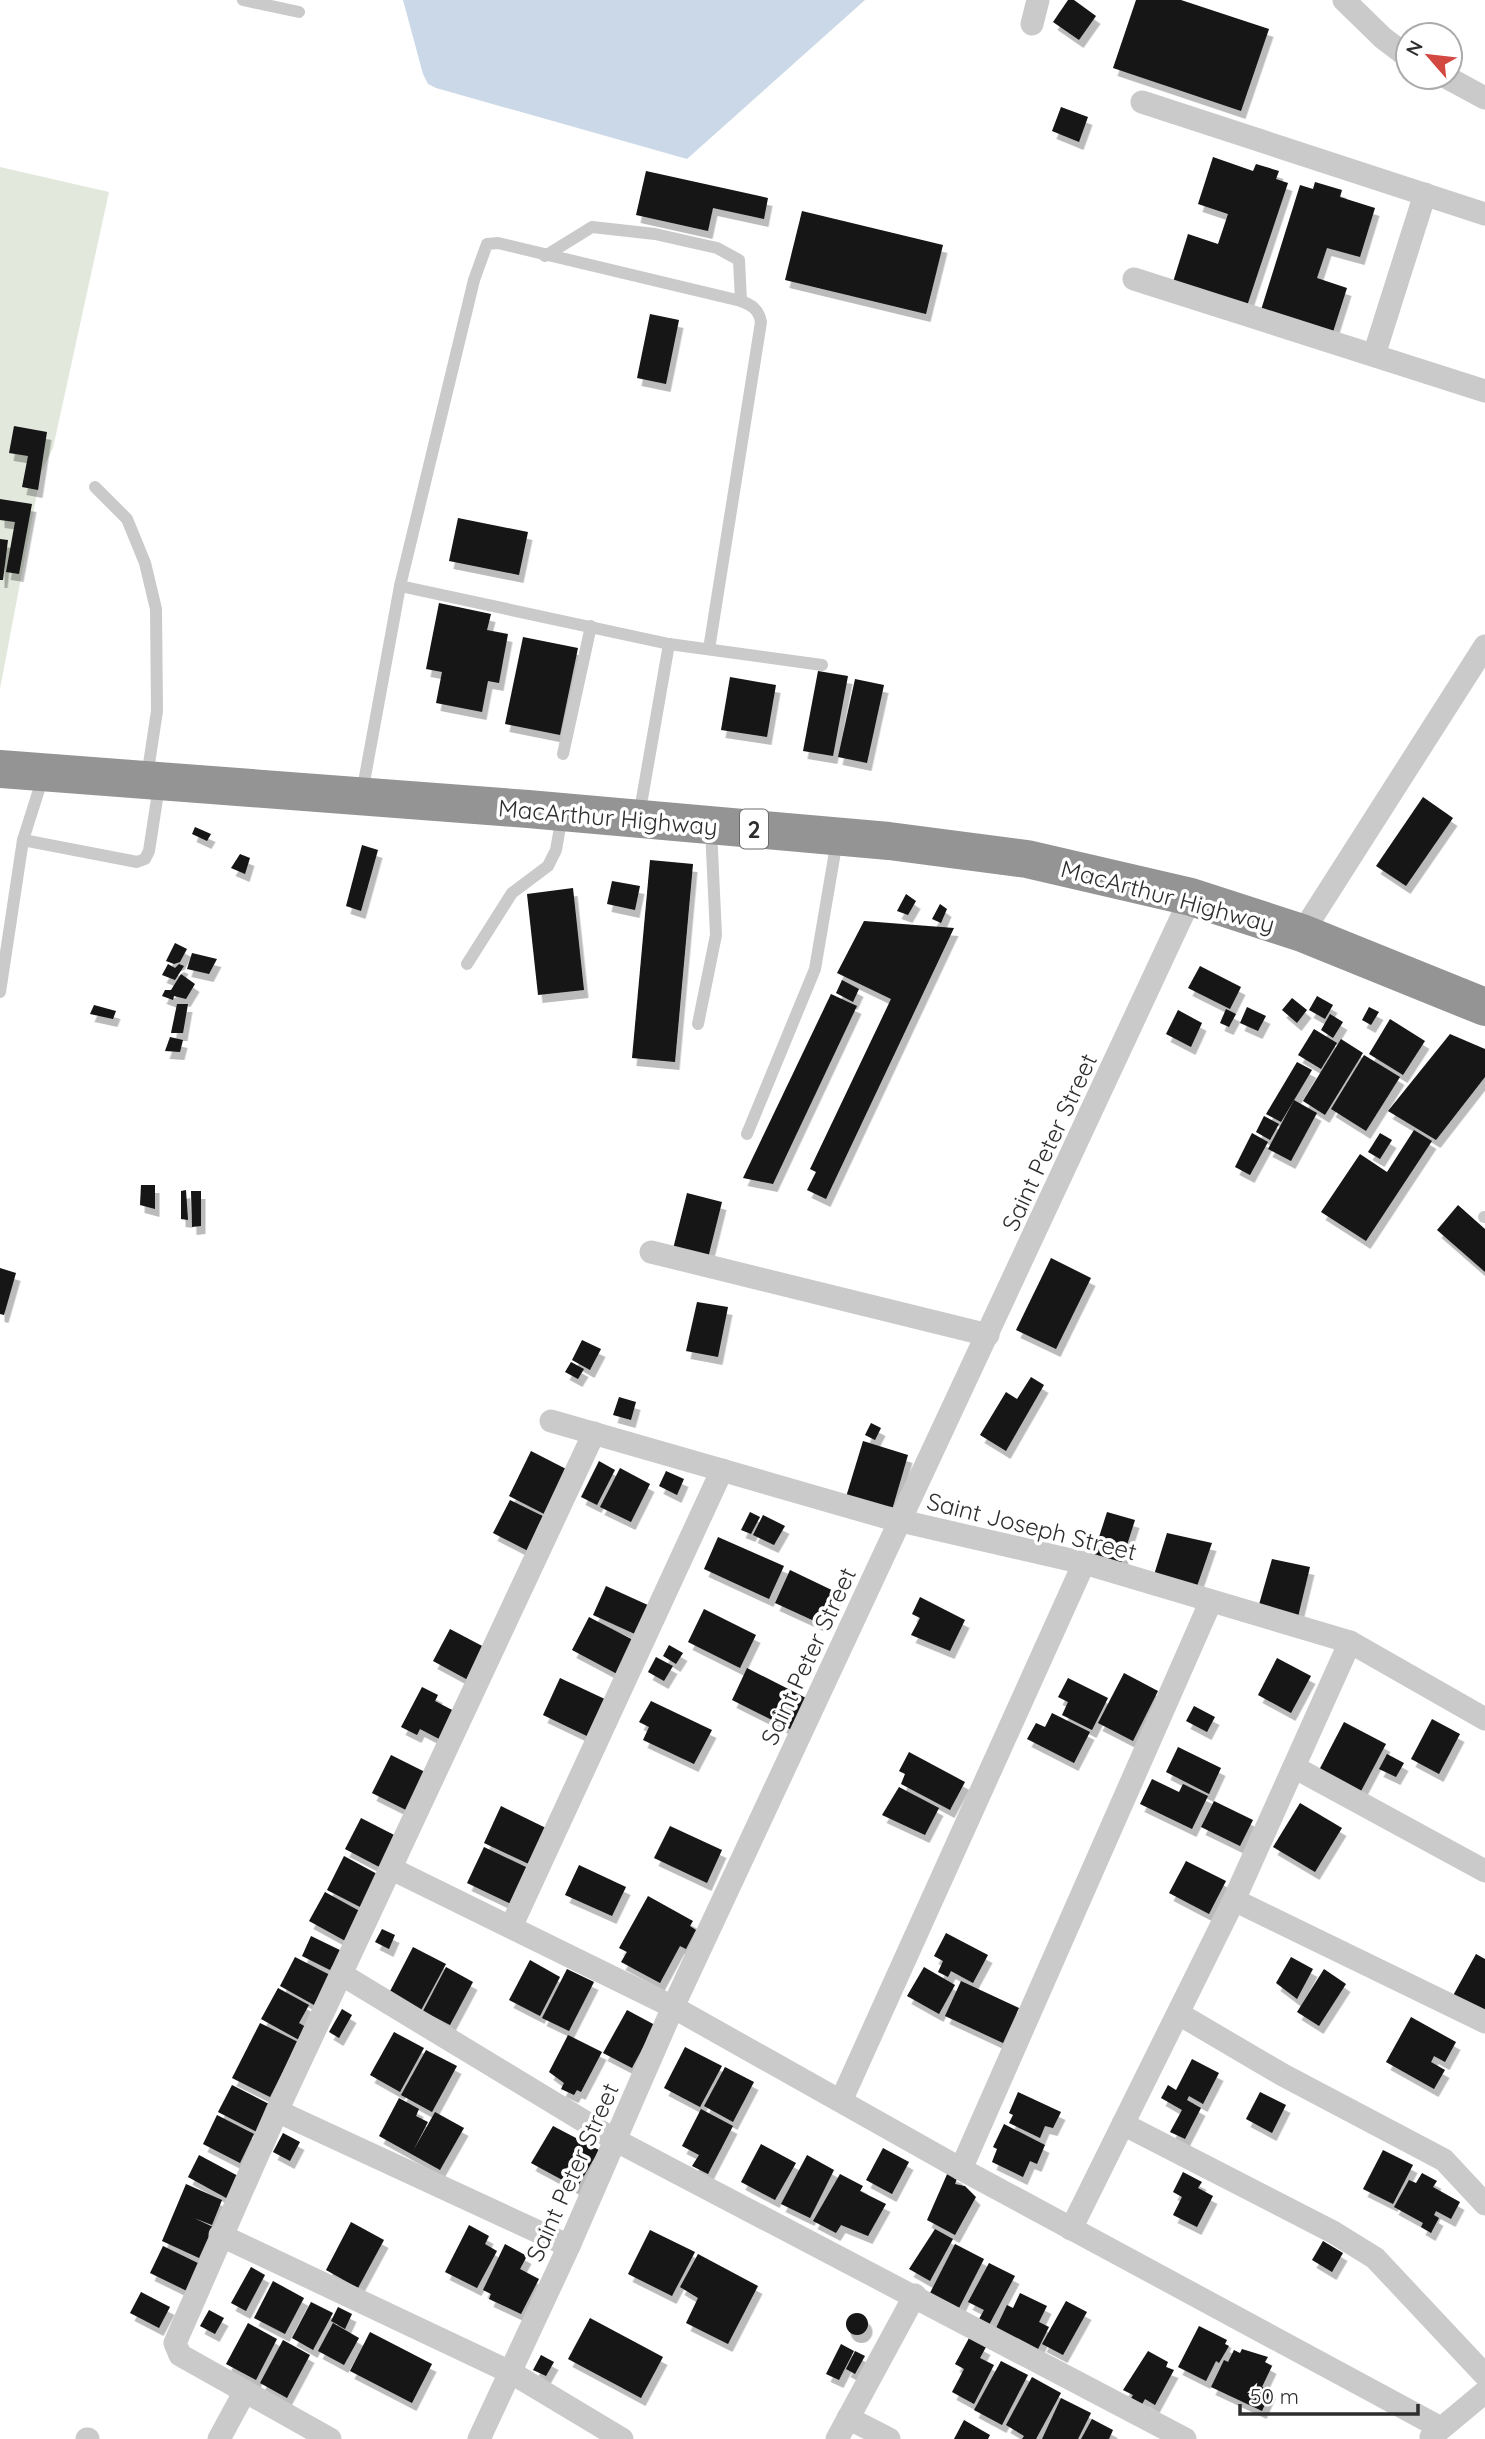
<svg xmlns="http://www.w3.org/2000/svg" width="1485" height="2439" font-family="Quicksand,sans-serif">
<style>
.green{fill:#e2e9dc}
.water{fill:#cad8e7}
.building{fill:#141414;filter:url(#shadow)}
.lines{fill:none;stroke-linecap:round;stroke-linejoin:round}
.lane{stroke:#cacaca;stroke-width:12}
.street{stroke:#cacaca;stroke-width:23}
.highway{stroke:#949494;stroke-width:38}
.labels{text-anchor:middle;dominant-baseline:central;stroke-width:7;stroke-linejoin:round;paint-order:stroke}
.shield{fill:#fff;stroke:#6c6c6c;stroke-width:2}
.shield-label{font-size:23px;font-weight:bold;fill:#2d2d2d}
.street-label{font-size:24px;fill:#2d2d2d;stroke:#fff}
</style>
<defs>
<filter id="shadow"><feDropShadow dx="4.5" dy="8" stdDeviation="0" flood-color="#0004"/></filter>
</defs>
<rect width="100%" height="100%" fill="#fff"/>
<polygon class="green" points="0,167 109,192 53,448 41,472 0,689"/>
<polygon class="water" points="403,0 865,0 687,159 436,88 428,84 423,74"/>
<g class="building">
<polygon points="1068,0 1074,0 1096,16 1079,40 1053,22"/>
<polygon points="1136,0 1181,0 1269,29 1241,111 1113,68"/>
<polygon points="1061,107 1088,117 1079,142 1052,131"/>
<polygon points="1213,157 1253,171 1256,164 1279,171 1276,179 1288,183 1247,306 1173,282 1188,234 1218,244 1228,214 1198,204"/>
<polygon points="646,171 768,198 764,219 713,208 708,231 636,215"/>
<polygon points="1315,182 1342,190 1340,197 1375,208 1360,257 1327,248 1317,278 1347,288 1333,332 1261,310 1300,185 1313,189"/>
<polygon points="802,211 943,245 926,314 785,280"/>
<polygon points="650,314 679,320 666,384 637,378"/>
<polygon points="14,426 47,432 38,490 22,487 28,456 9,453"/>
<polygon points="0,499 32,504 19,574 6,572 15,522 0,520"/>
<polygon points="458,518 528,532 519,575 449,561"/>
<polygon points="0,539 8,540 3,580 0,580"/>
<polygon points="439,603 491,614 487,630 508,634 499,683 488,681 482,712 436,703 442,672 426,669"/>
<polygon points="523,637 578,648 560,735 505,724"/>
<polygon points="818,671 848,676 833,756 803,751"/>
<polygon points="730,677 776,685 767,737 721,730"/>
<polygon points="855,679 884,685 867,763 838,757"/>
<polygon points="1423,797 1453,818 1406,886 1376,866"/>
<polygon points="195,827 211,834 207,841 192,834"/>
<polygon points="362,845 378,850 361,911 346,906"/>
<polygon points="240,854 250,858 245,874 231,868"/>
<polygon points="650,860 693,864 675,1062 632,1058"/>
<polygon points="612,881 640,886 635,910 607,904"/>
<polygon points="573,888 584,990 538,995 527,894"/>
<polygon points="906,894 916,901 908,915 897,911"/>
<polygon points="940,904 947,909 941,923 932,919"/>
<polygon points="864,921 954,928 826,1199 807,1190 816,1172 810,1169 891,999 837,973"/>
<polygon points="175,943 187,949 180,962 174,964 166,961"/>
<polygon points="192,953 217,959 209,974 187,969"/>
<polygon points="168,964 175,968 179,964 184,966 175,980 162,975"/>
<polygon points="1200,966 1241,987 1230,1009 1188,988"/>
<polygon points="181,974 195,984 186,999 174,996 173,1000 162,996 165,990 171,990"/>
<polygon points="842,980 859,989 853,1002 836,993"/>
<polygon points="831,994 857,1006 773,1184 743,1178"/>
<polygon points="1317,996 1333,1005 1325,1019 1309,1010"/>
<polygon points="1292,998 1307,1010 1297,1023 1282,1010"/>
<polygon points="177,1004 188,1004 183,1033 171,1033"/>
<polygon points="94,1005 116,1011 113,1019 90,1014"/>
<polygon points="1247,1007 1266,1016 1258,1031 1240,1023"/>
<polygon points="1369,1007 1379,1012 1371,1025 1362,1020"/>
<polygon points="1226,1009 1236,1014 1229,1027 1220,1023"/>
<polygon points="1178,1010 1202,1023 1191,1047 1166,1034"/>
<polygon points="1330,1014 1343,1022 1333,1038 1321,1030"/>
<polygon points="1390,1019 1425,1041 1403,1075 1369,1054"/>
<polygon points="1314,1029 1337,1043 1321,1069 1298,1055"/>
<polygon points="1450,1034 1485,1049 1485,1077 1436,1140 1388,1111"/>
<polygon points="170,1037 183,1040 180,1052 165,1051"/>
<polygon points="1341,1039 1363,1053 1325,1115 1303,1101"/>
<polygon points="1364,1055 1400,1077 1366,1131 1331,1109"/>
<polygon points="1297,1062 1312,1070 1281,1122 1266,1114"/>
<polygon points="1294,1100 1317,1113 1291,1161 1268,1149"/>
<polygon points="1264,1116 1279,1124 1270,1140 1256,1132"/>
<polygon points="1414,1130 1432,1141 1366,1241 1321,1212 1360,1154 1387,1172"/>
<polygon points="1252,1133 1268,1142 1250,1175 1235,1167"/>
<polygon points="1380,1133 1392,1140 1380,1159 1368,1152"/>
<polygon points="141,1185 155,1185 155,1209 140,1205"/>
<polygon points="186,1190 188,1220 181,1219 181,1191"/>
<polygon points="191,1191 201,1191 201,1226 192,1227"/>
<polygon points="687,1193 722,1202 708,1258 673,1249"/>
<polygon points="1458,1205 1485,1229 1485,1272 1437,1230"/>
<polygon points="1051,1258 1091,1278 1056,1349 1016,1330"/>
<polygon points="0,1268 16,1273 4,1315 0,1314"/>
<polygon points="697,1302 728,1307 718,1357 686,1351"/>
<polygon points="582,1340 601,1349 590,1370 572,1360"/>
<polygon points="571,1362 584,1369 578,1379 565,1372"/>
<polygon points="1031,1377 1044,1385 1006,1451 980,1435 1006,1392 1017,1399"/>
<polygon points="619,1397 636,1402 631,1420 613,1415"/>
<polygon points="871,1423 881,1428 875,1440 865,1435"/>
<polygon points="863,1441 908,1455 892,1510 846,1497"/>
<polygon points="531,1451 570,1471 548,1516 509,1496"/>
<polygon points="599,1461 615,1470 597,1505 581,1497"/>
<polygon points="620,1468 650,1484 631,1522 600,1507"/>
<polygon points="666,1471 684,1479 677,1495 659,1486"/>
<polygon points="510,1500 549,1519 532,1553 493,1533"/>
<polygon points="750,1512 760,1517 751,1534 741,1530"/>
<polygon points="1107,1512 1135,1520 1121,1564 1093,1556"/>
<polygon points="763,1515 785,1526 774,1545 753,1535"/>
<polygon points="1167,1533 1212,1543 1195,1592 1153,1578"/>
<polygon points="718,1537 784,1566 769,1599 704,1569"/>
<polygon points="1272,1559 1310,1567 1297,1621 1258,1608"/>
<polygon points="790,1570 838,1593 823,1625 775,1603"/>
<polygon points="606,1586 650,1606 637,1635 593,1615"/>
<polygon points="920,1597 965,1620 950,1651 911,1635 920,1618 912,1614"/>
<polygon points="704,1609 756,1635 740,1668 688,1642"/>
<polygon points="589,1617 637,1642 619,1675 572,1650"/>
<polygon points="450,1629 486,1648 468,1680 433,1661"/>
<polygon points="669,1645 683,1653 676,1664 663,1656"/>
<polygon points="656,1657 673,1666 664,1681 648,1672"/>
<polygon points="1277,1658 1311,1676 1291,1713 1258,1695"/>
<polygon points="747,1668 808,1699 792,1730 732,1700"/>
<polygon points="1124,1673 1158,1691 1133,1741 1098,1723"/>
<polygon points="560,1678 609,1701 591,1738 543,1715"/>
<polygon points="1068,1678 1108,1698 1092,1730 1062,1715 1068,1702 1058,1697"/>
<polygon points="422,1687 438,1695 435,1701 458,1713 443,1741 420,1729 417,1735 401,1727"/>
<polygon points="651,1701 712,1730 694,1764 643,1740 649,1727 639,1722"/>
<polygon points="1194,1706 1215,1717 1207,1732 1186,1721"/>
<polygon points="1052,1713 1090,1732 1074,1763 1027,1739 1036,1723 1045,1727"/>
<polygon points="1432,1719 1460,1734 1439,1774 1411,1759"/>
<polygon points="1344,1722 1386,1744 1359,1795 1317,1774"/>
<polygon points="1178,1747 1221,1768 1209,1794 1166,1772"/>
<polygon points="909,1752 965,1782 950,1810 901,1784 905,1774 899,1771"/>
<polygon points="1387,1754 1404,1763 1396,1777 1379,1769"/>
<polygon points="391,1755 433,1776 414,1814 372,1793"/>
<polygon points="1152,1779 1179,1792 1183,1784 1208,1796 1192,1829 1140,1804"/>
<polygon points="899,1787 939,1808 925,1835 882,1815"/>
<polygon points="1214,1801 1253,1820 1240,1846 1201,1827"/>
<polygon points="1300,1803 1342,1828 1315,1872 1273,1847"/>
<polygon points="501,1806 550,1830 533,1866 484,1843"/>
<polygon points="361,1818 402,1839 385,1870 345,1849"/>
<polygon points="670,1826 722,1850 707,1883 654,1858"/>
<polygon points="484,1847 528,1868 511,1904 467,1883"/>
<polygon points="344,1856 379,1875 362,1908 327,1890"/>
<polygon points="1186,1861 1226,1881 1209,1914 1169,1893"/>
<polygon points="579,1865 626,1887 612,1916 565,1895"/>
<polygon points="325,1892 365,1914 349,1943 309,1921"/>
<polygon points="648,1896 693,1921 690,1926 696,1930 686,1949 680,1946 660,1983 621,1962 627,1952 619,1948"/>
<polygon points="382,1929 395,1935 389,1949 375,1942"/>
<polygon points="946,1933 988,1955 973,1983 951,1971 948,1977 938,1972 943,1961 934,1956"/>
<polygon points="311,1936 344,1952 334,1972 302,1956"/>
<polygon points="413,1947 446,1964 419,2014 387,1997"/>
<polygon points="1476,1954 1485,1959 1485,2020 1450,2001"/>
<polygon points="295,1957 330,1975 314,2005 280,1986"/>
<polygon points="1291,1957 1313,1969 1297,1999 1276,1983"/>
<polygon points="530,1960 560,1977 540,2016 509,2000"/>
<polygon points="446,1967 473,1982 450,2025 423,2011"/>
<polygon points="924,1967 955,1985 939,2014 907,1996"/>
<polygon points="567,1969 594,1982 569,2031 542,2018"/>
<polygon points="1324,1969 1346,1984 1319,2026 1297,2012"/>
<polygon points="961,1981 1019,2008 1003,2043 945,2016"/>
<polygon points="278,1988 309,2005 299,2023 306,2027 299,2040 261,2019"/>
<polygon points="342,2009 352,2015 339,2038 329,2032"/>
<polygon points="627,2010 655,2025 632,2068 603,2053"/>
<polygon points="1411,2017 1456,2042 1445,2062 1434,2056 1431,2062 1445,2070 1434,2089 1386,2062"/>
<polygon points="260,2023 298,2042 270,2097 232,2078"/>
<polygon points="394,2032 424,2048 400,2092 370,2075"/>
<polygon points="568,2035 602,2052 581,2092 577,2090 574,2095 561,2089 564,2083 549,2072"/>
<polygon points="685,2047 722,2066 700,2107 664,2088"/>
<polygon points="426,2050 457,2066 432,2112 401,2095"/>
<polygon points="1192,2059 1219,2073 1203,2104 1189,2096 1187,2100 1201,2108 1185,2139 1170,2132 1182,2110 1161,2098 1168,2085 1176,2090"/>
<polygon points="725,2067 754,2082 733,2122 704,2106"/>
<polygon points="232,2085 271,2105 257,2132 218,2112"/>
<polygon points="1018,2092 1061,2112 1053,2128 1045,2126 1040,2138 1009,2123 1013,2115 1009,2113"/>
<polygon points="1260,2092 1286,2105 1272,2133 1246,2119"/>
<polygon points="399,2098 419,2109 416,2116 428,2122 413,2151 435,2112 464,2128 440,2170 379,2136"/>
<polygon points="701,2109 733,2126 708,2174 692,2166 699,2155 682,2146"/>
<polygon points="217,2115 254,2134 240,2163 203,2144"/>
<polygon points="1004,2124 1045,2145 1037,2164 1030,2161 1023,2177 992,2162 997,2149 993,2147"/>
<polygon points="553,2126 599,2150 577,2188 531,2163"/>
<polygon points="283,2133 300,2142 290,2161 273,2152"/>
<polygon points="761,2144 796,2163 775,2200 741,2182"/>
<polygon points="883,2148 909,2162 892,2194 866,2180"/>
<polygon points="1383,2150 1413,2165 1393,2204 1363,2189"/>
<polygon points="199,2155 240,2177 228,2199 188,2177"/>
<polygon points="807,2155 834,2170 810,2218 781,2204"/>
<polygon points="948,2172 958,2176 955,2184 965,2186 976,2197 955,2235 927,2220"/>
<polygon points="1183,2172 1202,2182 1198,2188 1213,2196 1197,2227 1173,2215 1182,2197 1173,2192"/>
<polygon points="1422,2173 1437,2181 1433,2187 1460,2202 1451,2219 1436,2211 1434,2215 1439,2218 1431,2233 1421,2227 1423,2223 1394,2207 1409,2180 1416,2183"/>
<polygon points="840,2174 863,2186 860,2191 886,2204 868,2236 841,2225 836,2233 813,2221"/>
<polygon points="186,2184 222,2200 212,2225 194,2218 213,2227 199,2258 162,2241"/>
<polygon points="351,2222 384,2240 358,2288 326,2270"/>
<polygon points="469,2225 489,2236 485,2244 497,2251 477,2288 445,2272"/>
<polygon points="935,2229 953,2239 930,2281 909,2269"/>
<polygon points="650,2230 695,2252 672,2296 628,2274"/>
<polygon points="1323,2241 1343,2253 1332,2272 1312,2260"/>
<polygon points="505,2244 527,2256 520,2269 539,2279 521,2314 489,2299 491,2294 483,2290"/>
<polygon points="955,2244 984,2259 959,2308 930,2293"/>
<polygon points="163,2246 204,2266 191,2293 150,2273"/>
<polygon points="698,2254 758,2286 728,2344 686,2323 698,2298 680,2287"/>
<polygon points="989,2263 1015,2276 989,2325 979,2319 984,2310 968,2302"/>
<polygon points="251,2267 265,2275 246,2311 231,2303"/>
<polygon points="273,2281 304,2298 285,2334 254,2318"/>
<polygon points="141,2292 170,2307 159,2328 130,2313"/>
<polygon points="1020,2293 1047,2306 1039,2322 1049,2327 1037,2351 995,2330 1007,2305 1013,2308"/>
<polygon points="1066,2301 1087,2312 1063,2355 1042,2344"/>
<polygon points="311,2302 333,2313 313,2350 292,2338"/>
<polygon points="338,2307 352,2314 345,2329 331,2321"/>
<polygon points="209,2310 224,2318 215,2334 200,2326"/>
<circle cx="857" cy="2324" r="11"/>
<polygon points="590,2318 663,2357 641,2398 568,2359"/>
<polygon points="248,2323 277,2339 256,2380 226,2364"/>
<polygon points="333,2323 359,2338 344,2365 318,2351"/>
<polygon points="1199,2326 1227,2340 1225,2344 1229,2346 1219,2363 1216,2361 1206,2381 1178,2367"/>
<polygon points="370,2332 432,2364 412,2403 350,2371"/>
<polygon points="969,2338 986,2347 980,2358 994,2365 974,2404 952,2392 964,2369 955,2364"/>
<polygon points="283,2340 310,2355 287,2398 260,2383"/>
<polygon points="841,2344 854,2351 839,2380 826,2374"/>
<polygon points="1242,2349 1268,2357 1265,2362 1272,2366 1262,2387 1271,2391 1262,2411 1211,2387 1224,2360 1228,2362 1234,2350 1240,2353"/>
<polygon points="855,2351 865,2356 855,2374 846,2369"/>
<polygon points="1148,2351 1168,2362 1166,2367 1174,2370 1155,2405 1145,2399 1141,2406 1130,2400 1133,2395 1123,2390"/>
<polygon points="541,2355 554,2362 546,2376 533,2370"/>
<polygon points="1001,2361 1028,2375 1002,2425 974,2410"/>
<polygon points="1032,2377 1061,2393 1036,2439 1022,2439 1024,2436 1006,2425"/>
<polygon points="1061,2398 1091,2413 1078,2439 1042,2439"/>
<polygon points="1092,2419 1113,2430 1109,2439 1081,2439"/>
<polygon points="964,2420 990,2435 988,2439 954,2439"/>
</g>
<g class="lines">
<g class="lane">
<polyline points="243,0 299,12"/>
<polyline points="545,256 592,227 655,234 717,248 739,260 741,301"/>
<polyline points="95,487 127,519 145,563 156,609 157,711 147,777"/>
<polyline points="400,586 669,644 822,665"/>
<polyline points="563,754 591,626"/>
<path d="M362,793L400,586L474,280L487,244L498,243L741,301C752,305 759,310 761,322L709,649"/>
<polyline points="639,816 669,644"/>
<polyline points="23,840 43,777"/>
<polyline points="467,964 512,893 548,866 556,850 562,816"/>
<polyline points="0,992 23,840 137,862 145,859 149,851 159,786"/>
<polyline points="698,1024 716,935 711,829"/>
<polyline points="747,1134 815,969 837,840"/>
<polyline points="1484,1217 1485,1217"/>
</g>
<g class="street">
<polyline points="1344,0 1383,38 1408,57"/>
<polyline points="1032,24 1038,0"/>
<polyline points="1446,77 1485,98"/>
<polyline points="1142,102 1485,214"/>
<polyline points="1134,279 1485,391"/>
<polyline points="1374,355 1425,194"/>
<polyline points="1302,933 1485,646"/>
<polyline points="651,1252 988,1335"/>
<polyline points="551,1421 888,1518 1084,1563 1350,1642 1485,1719"/>
<polyline points="1294,1767 1485,1871"/>
<polyline points="392,1869 673,2007 961,2169 1441,2428"/>
<polyline points="1234,1900 1485,2022"/>
<polyline points="511,1927 722,1470"/>
<polyline points="341,1974 615,2140 1185,2439"/>
<polyline points="1179,2014 1283,2075 1444,2160 1485,2204"/>
<polyline points="841,2101 1084,1563"/>
<polyline points="277,2111 569,2246"/>
<polyline points="1123,2124 1333,2232 1375,2258 1485,2375"/>
<polyline points="961,2169 1211,1601"/>
<polyline points="1071,2229 1234,1900 1350,1642"/>
<polyline points="220,2235 512,2373 622,2439"/>
<polyline points="848,2418 889,2439"/>
<polyline points="1431,2437 1485,2392"/>
<polyline points="87,2439 88,2439"/>
<polyline points="219,2439 244,2393"/>
<polyline points="330,2439 180,2355 175,2343 277,2111 594,1433"/>
<polyline points="479,2439 569,2246 673,2007 1191,897"/>
<polyline points="837,2439 915,2295"/>
</g>
<polyline class="highway" points="0,769 528,809 889,841 1027,859 1191,897 1302,933 1485,1007"/>
</g>
<g class="labels">
<rect class="shield" x="740" y="809.5" width="28" height="39" rx="5"/>
<g class="shield-label">
<text x="754" y="829">2</text>
</g>
<g class="street-label">
<text transform="translate(608 817) rotate(5)">MacArthur Highway</text>
<text transform="translate(1168 896) rotate(15)">MacArthur Highway</text>
<text transform="translate(1049 1142) rotate(-65)">Saint Peter Street</text>
<text transform="translate(1032 1526) rotate(14)">Saint Joseph Street</text>
<text transform="translate(808 1656) rotate(-65)">Saint Peter Street</text>
<text transform="translate(572 2172) rotate(-66)">Saint Peter Street</text>
</g>
</g>
<g transform="translate(1429 56) rotate(298)"><circle r="33" fill="#ffffff" stroke="#ababab" stroke-width="2"/>
<path d="M0-5L12 26L0 18L-12 26Z" fill="#d34841"/>
<text y="-10" font-size="19" font-weight="bold" text-anchor="middle" fill="#2d2d2d">N</text>
</g>
<path d="M1240 2404v10h178v-10" fill="none" stroke="#2d2d2d" stroke-width="3.5"/>
<text x="1250" y="2404" font-size="21" fill="#2d2d2d" stroke="#ffffff" stroke-width="5" paint-order="stroke">50 m</text>
</svg>
